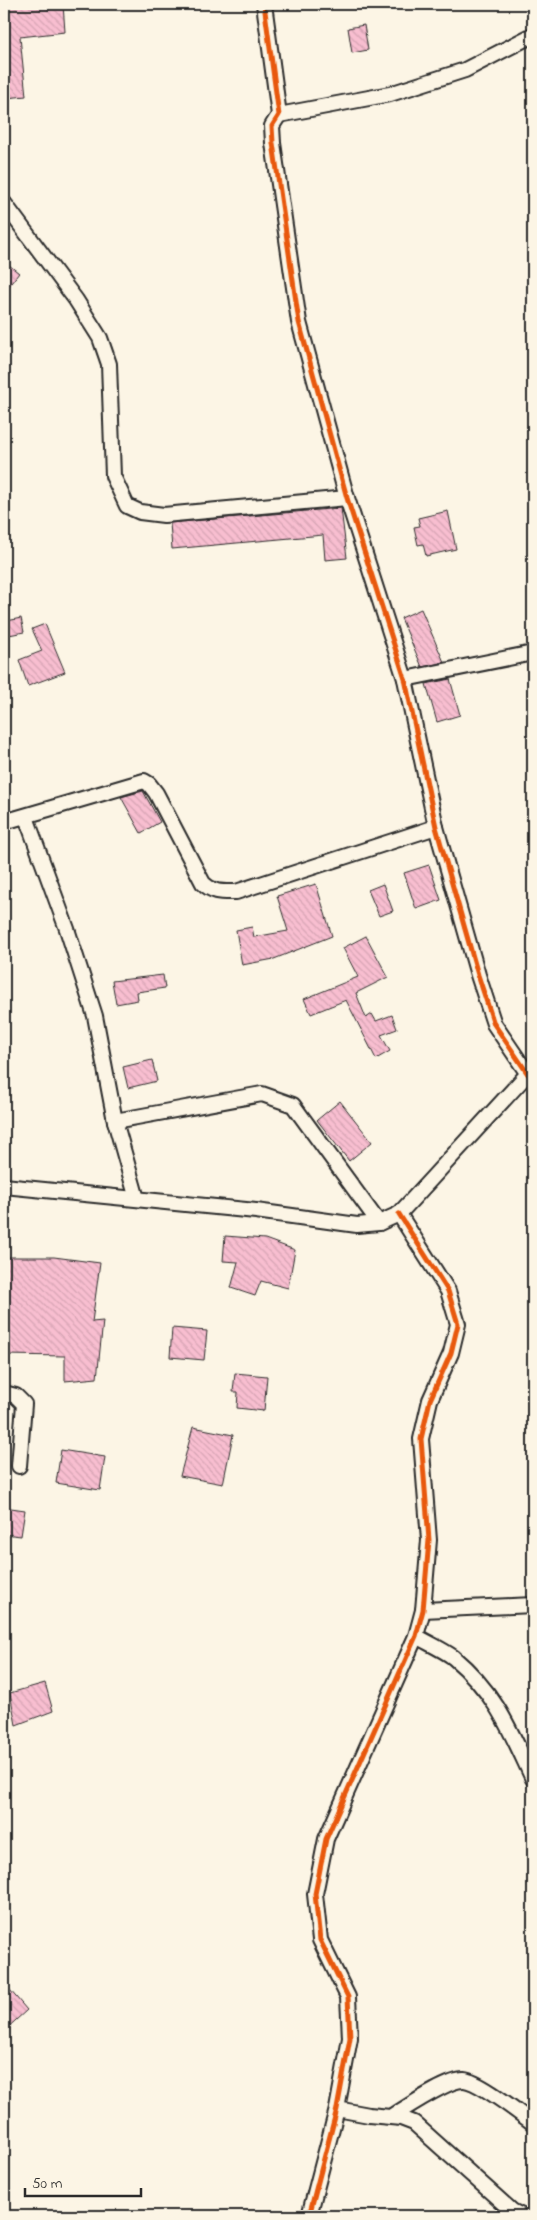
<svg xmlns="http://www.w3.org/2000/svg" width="537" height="2220" font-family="'Indie Flower',sans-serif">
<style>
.building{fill:url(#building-back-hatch);stroke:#2b2b2b}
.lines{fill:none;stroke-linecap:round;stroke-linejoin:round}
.minor-casing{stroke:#2b2b2b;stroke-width:18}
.minor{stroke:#fcf5e5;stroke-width:14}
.cycleway-casing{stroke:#fcf5e5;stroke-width:8}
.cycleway{stroke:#e8590c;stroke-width:5}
</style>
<defs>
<pattern id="building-back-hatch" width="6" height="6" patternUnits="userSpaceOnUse" patternTransform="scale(1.25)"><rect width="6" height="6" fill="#f8bed0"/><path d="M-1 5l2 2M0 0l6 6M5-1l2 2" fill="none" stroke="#d5a3b3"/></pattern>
</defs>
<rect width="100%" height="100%" fill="#fcf5e5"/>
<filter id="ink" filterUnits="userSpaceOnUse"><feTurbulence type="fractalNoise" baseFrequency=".02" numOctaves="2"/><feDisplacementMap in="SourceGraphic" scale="10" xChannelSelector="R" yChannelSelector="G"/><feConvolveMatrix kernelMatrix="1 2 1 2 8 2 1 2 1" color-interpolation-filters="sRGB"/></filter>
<g filter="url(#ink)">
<g class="building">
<polygon points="4,4 63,4 65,32 20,37 26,96 6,98"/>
<polygon points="364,25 368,50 352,53 348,28"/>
<polygon points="4,261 19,273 4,292"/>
<polygon points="341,508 347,558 325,560 323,535 172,549 170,523"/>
<polygon points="448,511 456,549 426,556 423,544 418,545 414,527 420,526 418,518"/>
<polygon points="421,609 444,662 422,667 401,618"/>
<polygon points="21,618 24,632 9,635 7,621"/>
<polygon points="45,624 65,672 28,686 19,660 42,651 32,629"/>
<polygon points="450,679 460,715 437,722 426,684"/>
<polygon points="143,791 160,822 141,833 121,797"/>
<polygon points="429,865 441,900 416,909 404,873"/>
<polygon points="316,884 332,936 274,959 242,965 236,930 252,927 254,937 288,931 277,896"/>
<polygon points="383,884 393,911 379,916 368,890"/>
<polygon points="366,936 388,977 356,993 366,1018 372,1014 376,1021 392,1015 397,1029 381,1035 390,1051 376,1059 346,1000 311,1014 304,999 358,977 343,948"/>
<polygon points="163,975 165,988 137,992 138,1000 116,1004 112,981"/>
<polygon points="152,1060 157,1081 128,1088 123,1067"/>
<polygon points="340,1101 372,1142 349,1161 317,1120"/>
<polygon points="225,1236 265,1239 295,1250 288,1288 261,1281 255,1296 231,1288 238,1262 223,1261"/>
<polygon points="4,1257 54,1257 100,1263 92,1322 103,1321 97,1378 65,1381 65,1356 5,1355"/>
<polygon points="172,1328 207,1331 204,1360 170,1357"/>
<polygon points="235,1373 267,1376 264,1411 237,1408 238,1392 233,1392"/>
<polygon points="193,1427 233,1435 223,1484 180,1476"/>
<polygon points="61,1450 105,1457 100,1490 56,1483"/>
<polygon points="4,1507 25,1510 21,1536 4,1534"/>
<polygon points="45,1683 53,1711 16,1725 10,1693"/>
<polygon points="4,1983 27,2010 4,2031"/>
</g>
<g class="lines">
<g class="minor-casing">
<g id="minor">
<polyline points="264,4 279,115 272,126 273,143 299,322 347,498 405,679 436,827 478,975 494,1024 528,1074"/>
<polyline points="279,115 390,94 465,70 533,35"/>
<polyline points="4,203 76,300 100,338 109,364 113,476 127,506 140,512 164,515 347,498"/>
<polyline points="405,679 533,653"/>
<polyline points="26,817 67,929 95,1016 115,1121 137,1199"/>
<path d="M4,822L144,781L149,784L156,793L203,883C213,893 222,892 236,892L436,827"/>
<polyline points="115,1121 262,1094 293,1105 379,1223"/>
<polyline points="4,1186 256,1211 357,1225 379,1223 399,1214 533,1068"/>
<polyline points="4,1393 16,1396 24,1404 19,1466"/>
<polyline points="423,1610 533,1605"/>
<path d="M416,1636C428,1643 442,1649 453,1657C496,1693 510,1730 533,1779"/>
<polyline points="337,2109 369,2115 401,2118 414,2123 512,2211 522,2216"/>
<path d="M391,2117C406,2108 448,2079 464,2080C479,2081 519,2113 533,2123"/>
<polyline points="309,2216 337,2109 350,2038 348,1997 320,1940 315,1894 326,1839 416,1636 423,1610 429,1540 421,1439 430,1400 451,1353 458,1324 448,1291 399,1214"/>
</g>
</g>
<use href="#minor" class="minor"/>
<g class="cycleway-casing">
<g id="cycleway">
<polyline points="264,4 279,115 272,126 273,143 299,322 347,498 405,679 436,827 478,975 494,1024 528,1074"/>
<polyline points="309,2216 337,2109 350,2038 348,1997 320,1940 315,1894 326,1839 416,1636 423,1610 429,1540 421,1439 430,1400 451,1353 458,1324 448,1291 399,1214"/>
</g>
</g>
<use href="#cycleway" class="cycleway"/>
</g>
</g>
<rect width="537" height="2220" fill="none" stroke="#fcf5e5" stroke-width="20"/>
<rect x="10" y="10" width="517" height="2200" fill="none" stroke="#2b2b2b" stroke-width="2" filter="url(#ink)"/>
<path d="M25 2188v8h116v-8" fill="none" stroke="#2b2b2b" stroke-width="2.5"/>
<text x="32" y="2188" font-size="15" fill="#2b2b2b" stroke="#fcf5e5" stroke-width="4" paint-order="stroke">50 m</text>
</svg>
